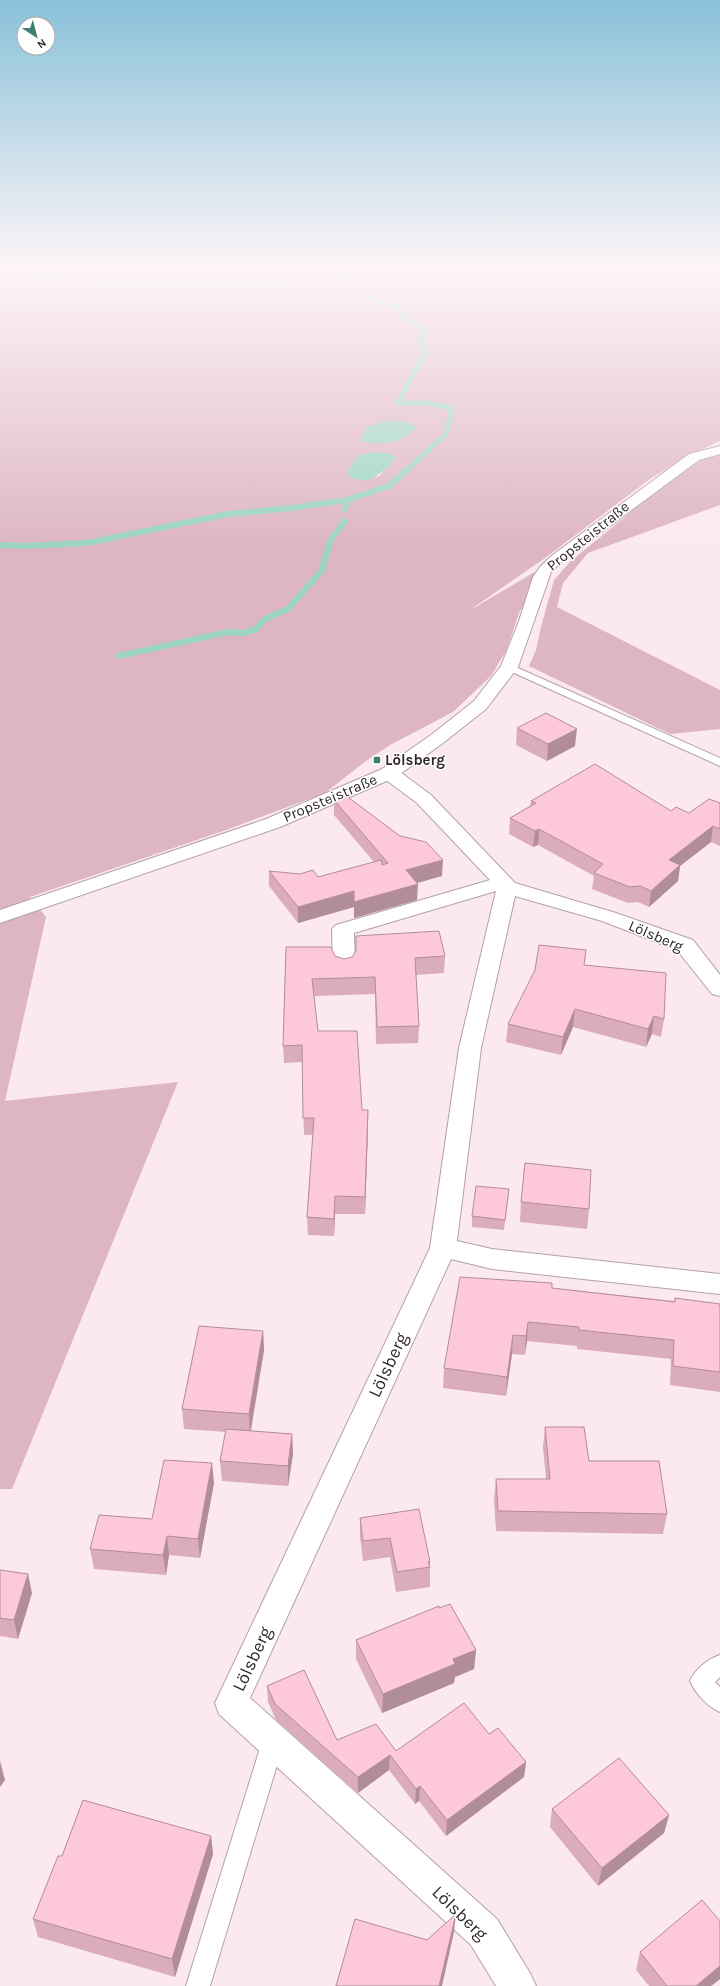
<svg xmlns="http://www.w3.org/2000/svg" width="720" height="1986" font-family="Karla,sans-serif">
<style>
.green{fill:#ddb5c4;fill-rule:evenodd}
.water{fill:#9ad4c3}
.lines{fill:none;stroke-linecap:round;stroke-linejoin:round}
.stream-far1{stroke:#9ad4c3;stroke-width:5}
.stream{stroke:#9ad4c3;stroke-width:6}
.service-casing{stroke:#b3a1a7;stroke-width:2}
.minor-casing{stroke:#b3a1a7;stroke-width:2}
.tertiary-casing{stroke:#b3a1a7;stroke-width:2}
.service{fill:#fff;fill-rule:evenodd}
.minor{fill:#fff;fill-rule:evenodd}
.tertiary{fill:#fff;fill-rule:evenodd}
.wall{fill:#daacbd}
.shaded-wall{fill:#b18c9a}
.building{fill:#fdc8dc;stroke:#b18c9a}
.poi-dot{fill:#3f7f6e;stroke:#fff;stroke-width:1.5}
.labels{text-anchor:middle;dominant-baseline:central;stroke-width:3;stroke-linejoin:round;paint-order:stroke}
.street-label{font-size:15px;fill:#2f272a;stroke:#fff}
.poi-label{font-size:15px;font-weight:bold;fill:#2f272a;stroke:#fff;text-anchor:start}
.near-street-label{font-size:18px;fill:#2f272a;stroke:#fff}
</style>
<rect width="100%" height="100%" fill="#fce9ef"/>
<g class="green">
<path d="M0,270H720V441L691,454L650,479L545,558L467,612L555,560L541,577L519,613L506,651L491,676L453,712L390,745L366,761L325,793L226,830L30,897L46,917L5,1101L178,1082L12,1489H0ZM392,454L396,458L379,476L364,480Z"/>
<polygon points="720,455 720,505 588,553 563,583 557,607 720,690 720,729 670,734 529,666 536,650 541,627 554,580 571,561 658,490 679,475 704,458"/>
</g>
<g class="water">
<path d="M386,421L409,422L417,428C395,444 390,445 362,442L361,439L367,427Z"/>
<path d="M377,452L392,454L396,458C383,472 369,488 348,476L347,471L358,455Z"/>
</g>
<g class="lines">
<g class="stream-far1">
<polyline points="357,270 356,276 371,299 397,307 411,322 427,330 419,338 426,350 398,403 427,403 452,408 446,434 408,469"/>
<polyline points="0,281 54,278 100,282 185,281 219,284 338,279 356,276"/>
</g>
<g class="stream">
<polyline points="345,509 347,500 389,486 409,468"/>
<polyline points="0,545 26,546 87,543 228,514 291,508 347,500"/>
<polyline points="119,656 228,632 244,633 256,629 265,619 288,609 322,570 330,541 345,521"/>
</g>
<g class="service-casing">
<g id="service">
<polygon points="509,664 720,758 720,766 505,669 504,667"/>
<path d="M720,1655V1677L715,1682L720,1687V1712C708,1707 695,1693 690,1681C695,1669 708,1659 720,1655Z"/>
<polygon points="273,1732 281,1735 284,1742 210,1986 186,1986 262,1742 265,1735"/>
</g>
</g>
<g class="minor-casing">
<polygon id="minor" points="389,767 396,769 431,795 515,883 616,913 693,940 720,975 720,996 712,994 677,950 602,921 515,896 481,1048 457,1241 492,1249 720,1274 720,1294 492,1269 451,1259 250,1698 497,1919 530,1973 536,1986 496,1986 471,1945 219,1714 215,1703 430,1248 459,1048 496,891 354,933 355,967 352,972 344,974 336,972 333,967 332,929 336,925 490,880 417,803 382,777 380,773 382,769"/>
</g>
<g class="tertiary-casing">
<polygon id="tertiary" points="720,446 720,454 699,460 560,563 551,572 518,667 486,709 443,743 396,777 280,827 0,923 0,910 266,819 382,769 431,735 474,701 501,666 519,621 533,577 540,567 550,557 689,454"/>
</g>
<use href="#service" class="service"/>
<use href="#minor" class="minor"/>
<use href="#tertiary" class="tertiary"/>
</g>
<g class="wall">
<polygon points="517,728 575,746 547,761 516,745"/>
<polygon points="334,800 442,876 417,883 417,900 354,918 354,907 298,923 269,886 269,871 318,877 374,862 334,815"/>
<polygon points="531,801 689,813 720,803 720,846 711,842 680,866 678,881 649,907 638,902 628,903 592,889 594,876 538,845 533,847 509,834 510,818 530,806"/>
<polygon points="286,947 335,956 344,959 445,956 444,973 416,975 419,1026 418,1043 376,1044 375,994 314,996 318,1031 362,1110 368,1127 365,1214 335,1214 334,1236 308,1235 307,1217 313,1135 304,1135 302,1062 284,1063 283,1046"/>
<polygon points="585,965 664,1019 661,1037 652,1034 646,1047 573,1027 561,1055 506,1042 508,1024"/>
<polygon points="509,1189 504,1230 472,1227 472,1216"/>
<polygon points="521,1202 589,1209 587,1229 520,1222"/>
<polygon points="552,1288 674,1301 675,1298 720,1304 720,1392 670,1385 671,1359 577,1349 577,1346 527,1341 525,1355 512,1354 506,1396 443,1388 444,1368"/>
<polygon points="263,1331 264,1350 251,1431 292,1434 293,1454 288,1486 222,1481 220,1461 226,1432 184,1429 182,1409"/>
<polygon points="545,1427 589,1461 667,1514 663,1534 496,1531 494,1499 496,1479 546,1479 543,1447"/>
<polygon points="214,1483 200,1558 169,1555 166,1575 94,1569 90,1549 152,1519"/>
<polygon points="360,1518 430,1562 430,1587 396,1592 390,1557 363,1561 360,1537"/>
<polygon points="0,1570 32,1593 18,1639 0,1636"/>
<polygon points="439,1608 476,1650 474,1669 455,1677 454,1683 382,1713 356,1659 356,1640"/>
<polygon points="267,1686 337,1740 396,1751 526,1762 524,1777 446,1836 419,1801 415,1804 389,1770 358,1793 276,1720 268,1702"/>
<polygon points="552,1809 669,1815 664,1833 598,1886 550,1827"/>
<polygon points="211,1836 213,1854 175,1977 38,1937 33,1919"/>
<polygon points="720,1921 720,1979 711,1986 649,1986 636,1970 640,1952"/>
</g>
<g class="shaded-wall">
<polygon points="577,729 575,746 547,761 548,744"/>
<polygon points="713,826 711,842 680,866 678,881 649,907 651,891 669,860"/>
<polygon points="539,829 538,845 533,847 535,831"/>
<polygon points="443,860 442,876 406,886 406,870"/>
<polygon points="418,884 417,900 354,918 354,902"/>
<polygon points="354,891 354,907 298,923 298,907"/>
<polygon points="575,1009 573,1027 561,1055 563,1037"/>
<polygon points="654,1016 652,1034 646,1047 648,1029"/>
<polygon points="368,1110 368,1127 365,1214 365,1197"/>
<polygon points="335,1196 335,1214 334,1236 334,1219"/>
<polygon points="528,1322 527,1341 525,1355 526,1336"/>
<polygon points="263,1331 264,1350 250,1434 249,1414"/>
<polygon points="513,1335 512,1354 506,1396 507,1377"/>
<polygon points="292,1434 293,1454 288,1486 288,1466"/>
<polygon points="212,1463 214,1483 200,1558 198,1539"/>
<polygon points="167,1536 169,1555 166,1575 163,1555"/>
<polygon points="28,1574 32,1593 18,1639 14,1620"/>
<polygon points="476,1650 474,1669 455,1677 454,1683 382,1713 383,1694 453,1659"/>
<polygon points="390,1755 389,1770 358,1793 358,1777"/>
<polygon points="0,1761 5,1780 0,1787"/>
<polygon points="526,1762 524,1777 446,1836 447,1820"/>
<polygon points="420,1786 419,1801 415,1804 416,1789"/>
<polygon points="669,1815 664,1833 598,1886 602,1868"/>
<polygon points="211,1836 213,1854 175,1977 172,1959"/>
<polygon points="456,1914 454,1932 442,1986 439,1986"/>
<polygon points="720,1966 720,1979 711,1986 696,1986"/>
</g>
<g class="building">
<polygon points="546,713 577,729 548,744 517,728"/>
<polygon points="595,764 671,811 676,807 689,813 709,799 720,803 720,829 713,826 669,860 680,865 651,891 640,886 630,887 594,873 603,864 539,829 535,831 510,818 536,803 531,801"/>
<polygon points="341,792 400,836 426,842 443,860 406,870 418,884 354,902 354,891 298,907 269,871 300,874 313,870 318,877 381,860 382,865 388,863 334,800"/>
<polygon points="439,931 445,956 415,958 419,1026 377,1027 375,977 312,979 318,1031 357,1031 362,1110 368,1110 365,1197 335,1196 334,1219 307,1217 314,1118 303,1118 302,1045 283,1046 286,947 331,947 335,956 344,959 352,957 356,951 356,936"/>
<polygon points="539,945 586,950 584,965 666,973 664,1019 654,1016 648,1029 575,1009 563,1037 508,1024 535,970"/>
<polygon points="525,1163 591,1170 589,1209 521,1202"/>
<polygon points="476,1186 509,1189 505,1220 472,1216"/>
<polygon points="460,1277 552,1283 552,1288 675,1302 675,1298 720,1304 720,1372 673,1366 674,1340 579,1330 579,1327 528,1322 526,1336 513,1335 507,1377 444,1368"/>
<polygon points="199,1326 263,1331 249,1414 182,1409"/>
<polygon points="545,1427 584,1427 589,1461 659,1461 667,1514 498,1511 496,1479 550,1479"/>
<polygon points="226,1429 292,1434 288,1466 220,1461"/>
<polygon points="164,1460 212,1463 198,1539 167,1536 163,1555 90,1549 99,1515 152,1519"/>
<polygon points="419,1509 430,1562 428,1562 430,1567 397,1572 390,1538 363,1541 360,1518"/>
<polygon points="0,1570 28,1574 14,1620 0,1618"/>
<polygon points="450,1604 476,1650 453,1659 455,1664 383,1694 356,1640 439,1606 439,1608"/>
<polygon points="304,1670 337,1740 376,1724 396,1751 464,1703 489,1734 498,1728 526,1762 447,1820 420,1786 416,1789 390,1755 358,1777 275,1704 267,1686"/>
<polygon points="619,1758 669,1815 602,1868 552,1809"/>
<polygon points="83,1800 211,1836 172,1959 33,1919 58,1856 62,1856"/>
<polygon points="702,1900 720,1921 720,1966 696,1986 667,1986 640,1952"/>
<polygon points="456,1914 439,1986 336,1986 355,1919 427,1940"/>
</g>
<linearGradient id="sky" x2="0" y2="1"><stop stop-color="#89c1d9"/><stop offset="0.49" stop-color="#fef5f8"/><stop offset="1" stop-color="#fef5f8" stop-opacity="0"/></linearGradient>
<rect width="720" height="548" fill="url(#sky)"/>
<rect class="poi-dot" x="373" y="756" width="8" height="8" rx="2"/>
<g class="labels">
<g class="street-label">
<text transform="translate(588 536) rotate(-39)">Propsteistraße</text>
<text transform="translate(330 798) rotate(-23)">Propsteistraße</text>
<text transform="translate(656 936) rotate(23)">Lölsberg</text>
</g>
<g class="poi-label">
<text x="385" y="760">Lölsberg</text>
</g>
<g class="near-street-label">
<text transform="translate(388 1365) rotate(-65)">Lölsberg</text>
<text transform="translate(252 1659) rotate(-65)">Lölsberg</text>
<text transform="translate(460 1913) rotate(44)">Lölsberg</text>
</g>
</g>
<g transform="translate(36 36) rotate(144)"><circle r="19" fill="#ffffff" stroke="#aca9aa"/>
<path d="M0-3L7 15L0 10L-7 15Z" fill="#3f7f6e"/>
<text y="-6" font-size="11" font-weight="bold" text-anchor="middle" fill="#2f272a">N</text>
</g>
</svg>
